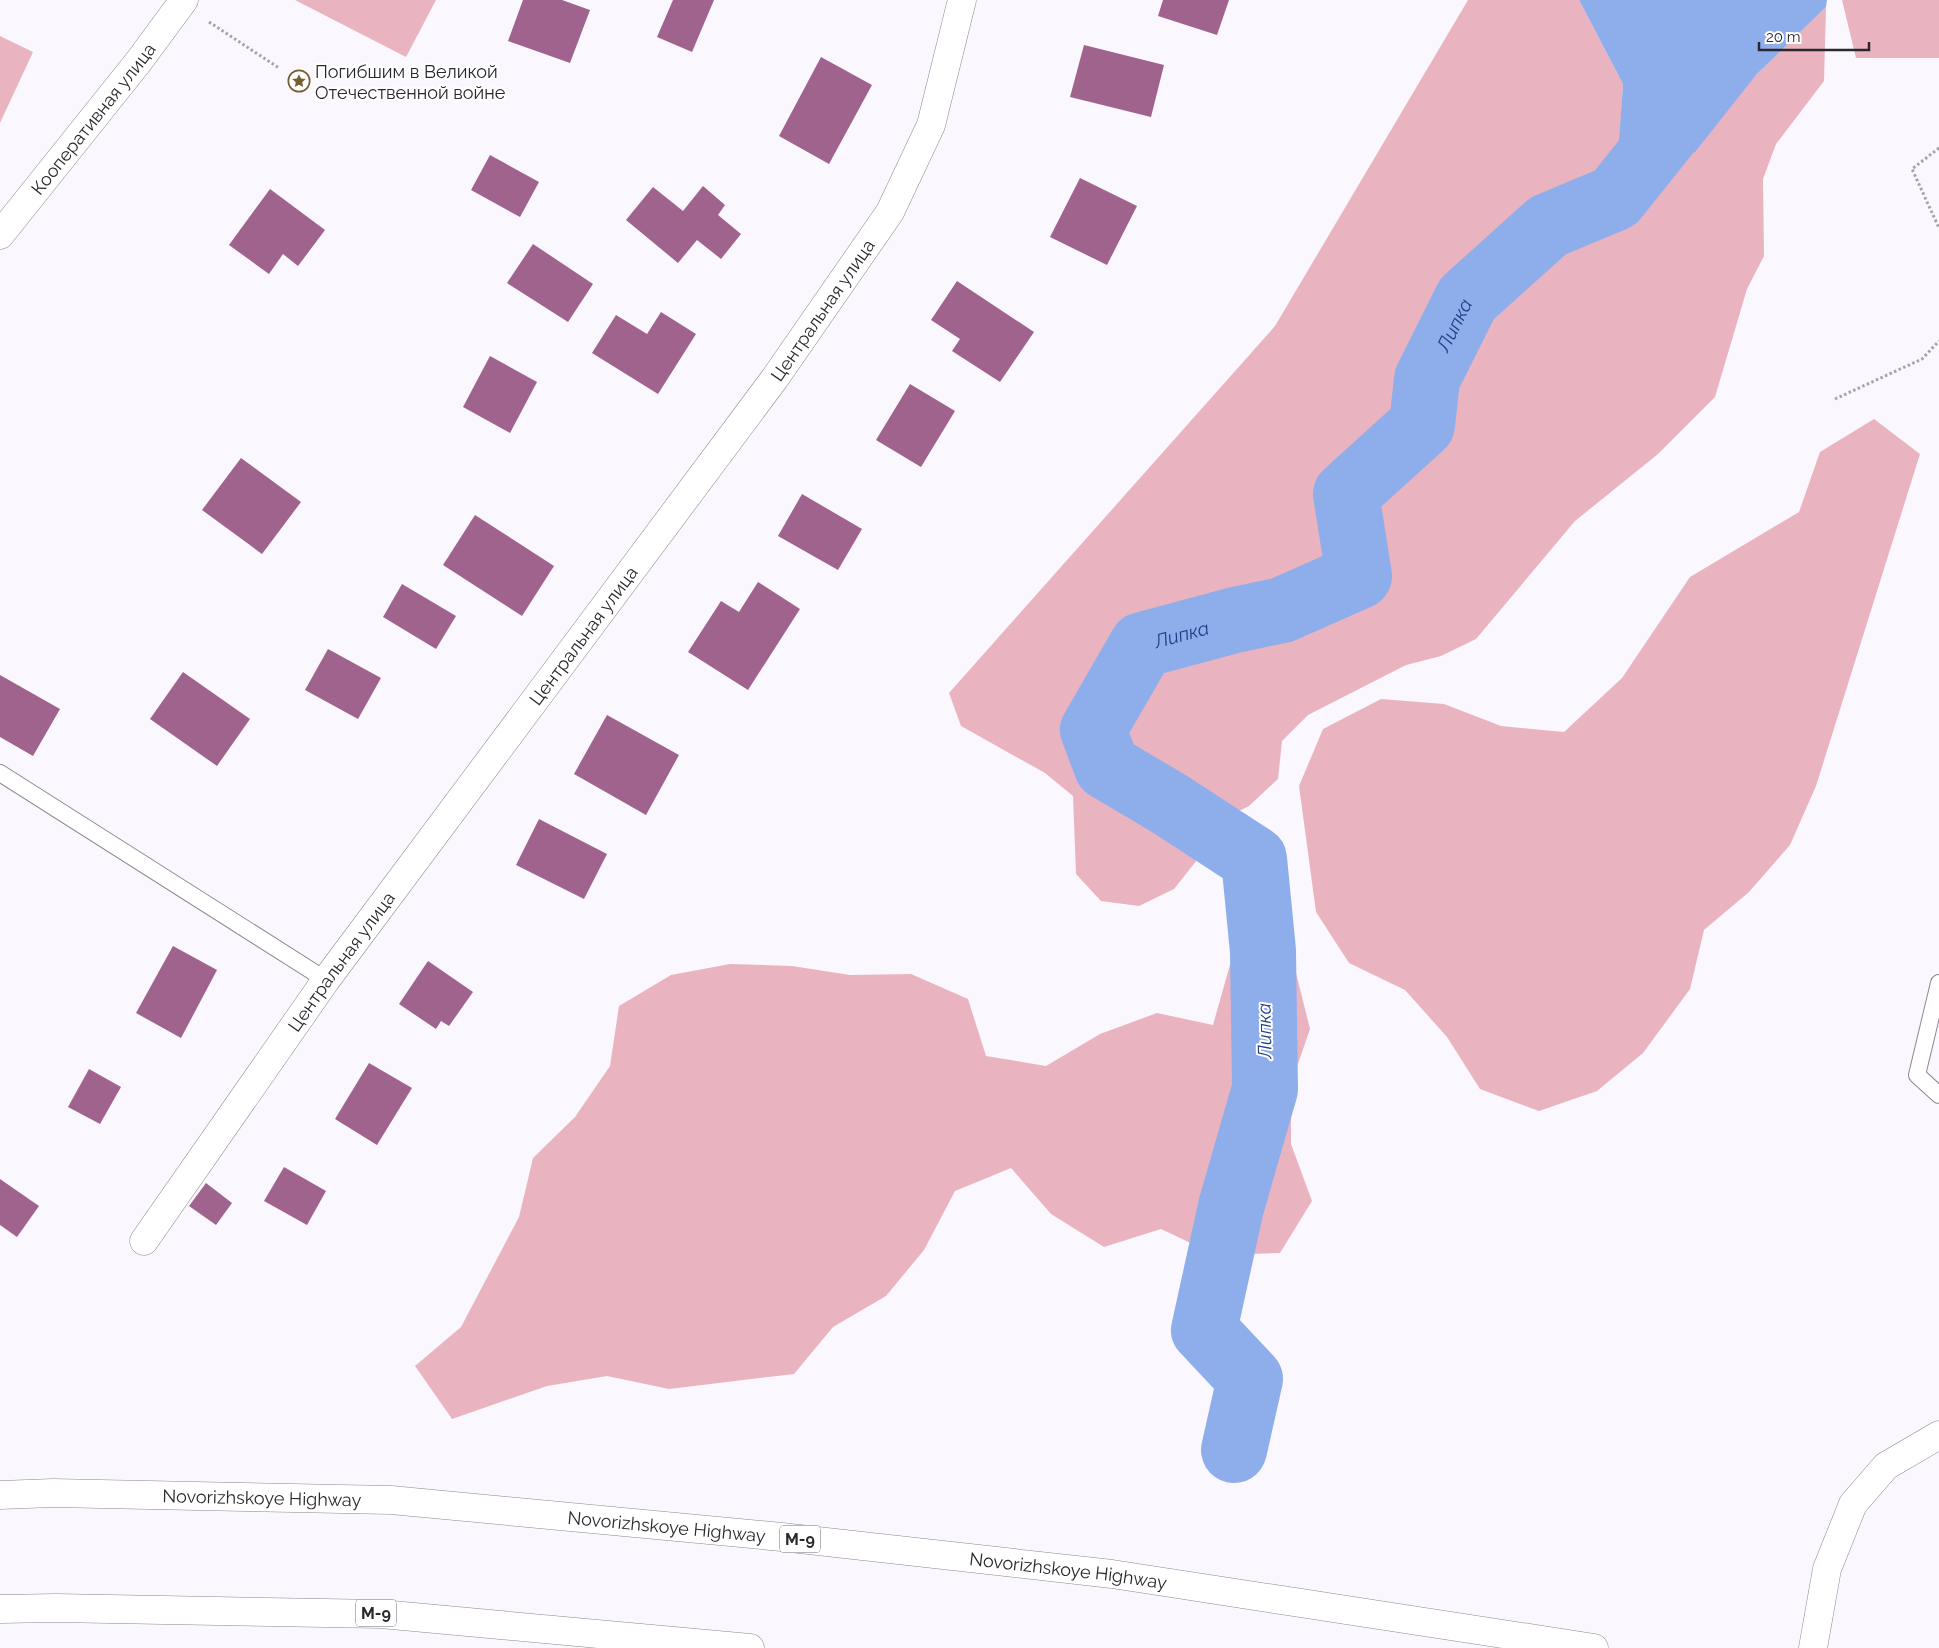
<svg xmlns="http://www.w3.org/2000/svg" width="1939" height="1648" font-family="Raleway,sans-serif">
<style>
.green{fill:#e9b4c0}
.water{fill:#8eadeb}
.lines{fill:none;stroke-linecap:round;stroke-linejoin:round}
.river{stroke:#8eadeb;stroke-width:66}
.building{fill:#a0638e}
.service-casing{stroke:#8e8692;stroke-width:18}
.minor-casing{stroke:#8e8692;stroke-width:29}
.tertiary-casing{stroke:#8e8692;stroke-width:29}
.motorway-casing{stroke:#8e8692;stroke-width:29}
.path{stroke:#a6a2a9;stroke-width:3;stroke-dasharray:2.5 2.5;stroke-linecap:butt}
.service{stroke:#fff;stroke-width:16}
.minor{stroke:#fff;stroke-width:28}
.tertiary{stroke:#fff;stroke-width:28}
.motorway{stroke:#fff;stroke-width:28}
.labels{text-anchor:middle;dominant-baseline:central;stroke-width:4;stroke-linejoin:round;paint-order:stroke}
.shield{fill:#fff;stroke:#6b686c;stroke-width:1}
.shield-label{font-size:16px;font-weight:bold;fill:#2b282d}
.poi-label{font-size:18px;fill:#2b282d;stroke:#fff;text-anchor:start}
.street-label{font-size:18px;fill:#2b282d;stroke:#fff}
.water-label{font-size:19px;font-style:italic;fill:#203e86;stroke:#fff}
</style>
<rect width="100%" height="100%" fill="#fbf7fe"/>
<g class="green">
<polygon points="295,0 436,0 406,57"/>
<polygon points="1468,0 1579,0 1623,84 1616,198 1756,75 1826,7 1824,81 1776,144 1763,179 1764,256 1747,289 1715,397 1658,454 1575,521 1476,639 1441,656 1406,665 1308,715 1282,741 1278,779 1249,806 1215,823 1197,860 1174,889 1139,906 1101,901 1076,874 1073,796 1045,773 961,726 949,693 1275,326"/>
<polygon points="1842,0 1939,0 1939,58 1856,58"/>
<polygon points="0,36 33,52 0,123"/>
<polygon points="1874,419 1920,454 1816,786 1790,845 1749,892 1704,930 1690,989 1643,1053 1597,1091 1539,1111 1480,1089 1447,1037 1405,990 1349,963 1316,912 1299,786 1323,729 1381,699 1444,704 1501,726 1564,732 1622,678 1690,577 1799,512 1820,452"/>
<polygon points="1288,941 1310,1029 1291,1084 1291,1144 1312,1201 1280,1253 1216,1255 1161,1229 1104,1247 1051,1214 1011,1168 955,1191 924,1250 886,1296 833,1327 794,1374 669,1389 607,1376 547,1386 452,1419 415,1366 461,1327 519,1217 533,1158 575,1117 610,1066 619,1006 671,975 730,964 792,966 850,975 911,974 968,999 986,1056 1046,1066 1100,1034 1157,1013 1213,1025 1233,954"/>
</g>
<polygon class="water" points="1579,0 1827,0 1826,7 1756,75 1695,152 1615,198 1623,84"/>
<g class="lines">
<path class="river" id="s1" d="M1234,1450L1250,1379L1204,1330L1231,1207L1265,1089L1263,951L1254,859L1168,803L1107,767L1093,730L1142,645L1235,620L1282,610L1359,576L1346,494L1422,425L1427,379L1467,299L1548,226L1615,198L1679,118L1690,0"/>
</g>
<g class="building">
<polygon points="523,0 562,0 590,10 570,63 508,41"/>
<polygon points="673,0 714,0 692,52 657,37"/>
<polygon points="1163,0 1229,0 1217,35 1158,16"/>
<polygon points="1084,45 1164,65 1151,117 1070,97"/>
<polygon points="821,57 872,85 829,164 779,136"/>
<polygon points="490,155 539,182 520,217 471,190"/>
<polygon points="1080,178 1137,206 1107,265 1050,237"/>
<polygon points="703,186 725,205 718,215 741,234 721,259 697,240 678,263 626,220 653,187 683,211"/>
<polygon points="270,189 325,230 298,266 283,254 269,274 229,245"/>
<polygon points="533,244 593,284 568,322 507,283"/>
<polygon points="957,281 1034,332 1000,382 952,351 960,339 931,320"/>
<polygon points="661,312 696,334 658,394 592,353 616,315 647,334"/>
<polygon points="490,356 537,382 510,433 463,407"/>
<polygon points="910,384 955,411 921,467 876,440"/>
<polygon points="241,458 301,502 262,554 202,510"/>
<polygon points="802,494 862,529 838,570 778,536"/>
<polygon points="475,515 554,566 522,616 443,565"/>
<polygon points="758,582 800,609 748,690 688,652 721,601 739,612"/>
<polygon points="402,584 456,616 436,649 383,617"/>
<polygon points="328,649 381,678 358,719 305,690"/>
<polygon points="183,672 250,719 217,766 150,719"/>
<polygon points="0,675 60,709 33,756 0,737"/>
<polygon points="607,715 679,755 646,815 574,774"/>
<polygon points="539,819 607,854 584,899 516,865"/>
<polygon points="173,946 217,970 181,1038 136,1013"/>
<polygon points="428,961 473,992 449,1026 441,1021 436,1029 399,1004"/>
<polygon points="369,1063 412,1088 377,1145 335,1119"/>
<polygon points="89,1069 121,1087 100,1124 68,1107"/>
<polygon points="284,1167 326,1191 307,1225 264,1201"/>
<polygon points="0,1179 39,1206 17,1237 0,1225"/>
<polygon points="206,1183 232,1203 216,1225 189,1206"/>
</g>
<g class="lines">
<g class="service-casing">
<g id="service">
<polyline points="0,773 326,980"/>
<polyline points="1939,983 1917,1075 1939,1095"/>
</g>
</g>
<g class="minor-casing">
<g id="minor">
<path id="s2" d="M144,1241L326,980L775,378L890,212L931,125L962,0"/>
<polyline points="1813,1648 1827,1569 1853,1504 1886,1466 1939,1435"/>
</g>
</g>
<g class="tertiary-casing">
<g id="tertiary">
<path id="s3" d="M0,235L139,61L184,0"/>
</g>
</g>
<g class="motorway-casing">
<g id="motorway">
<path id="s4" d="M0,1495L53,1493L391,1500L782,1537L1112,1574L1594,1648"/>
<polyline points="0,1609 56,1608 381,1614 750,1648"/>
</g>
</g>
<g class="path">
<polyline points="209,22 279,68"/>
<polyline points="1939,148 1912,169 1939,228"/>
<polyline points="1835,399 1922,359 1939,341"/>
</g>
<use href="#service" class="service"/>
<use href="#minor" class="minor"/>
<use href="#tertiary" class="tertiary"/>
<use href="#motorway" class="motorway"/>
</g>
<defs>
<g id="sight-ring" transform="scale(1.125)"><circle r="9.5" fill="#fff" stroke="#795e30" stroke-width="1.5"/><path d="M0-6L1.8-2.2L6-1.7L2.9 1.2L3.7 5.4L0 3.3L-3.7 5.4L-2.9 1.2L-6-1.7L-1.8-2.2Z" fill="#795e30"/></g>
</defs>
<g fill-rule="evenodd">
<use href="#sight-ring" x="299" y="81"/>
</g>
<g class="labels">
<g class="shield">
<rect x="780" y="1525.5" width="40" height="27" rx="4"/>
<rect x="356" y="1599.5" width="40" height="27" rx="4"/>
</g>
<g class="shield-label">
<text x="800" y="1539">М-9</text>
<text x="376" y="1613">М-9</text>
</g>
<g class="poi-label">
<text x="315" y="71">Погибшим в Великой<tspan x="315" dy="21">Отечественной войне</tspan></text>
</g>
<g class="street-label">
<text stroke="none"><textPath href="#s3" startOffset="149">Кооперативная улица</textPath></text>
<text stroke="none"><textPath href="#s2" startOffset="1152">Центральная улица</textPath></text>
<text stroke="none"><textPath href="#s2" startOffset="748">Центральная улица</textPath></text>
<text stroke="none"><textPath href="#s2" startOffset="342">Центральная улица</textPath></text>
<text stroke="none"><textPath href="#s4" startOffset="262">Novorizhskoye Highway</textPath></text>
<text stroke="none"><textPath href="#s4" startOffset="668">Novorizhskoye Highway</textPath></text>
<text stroke="none"><textPath href="#s4" startOffset="1072">Novorizhskoye Highway</textPath></text>
</g>
<g class="water-label">
<text stroke="none"><textPath href="#s1" startOffset="1451">Липка</textPath></text>
<text stroke="none"><textPath href="#s1" startOffset="971">Липка</textPath></text>
<text transform="translate(1264 1031) rotate(-91)">Липка</text>
</g>
</g>
<path d="M1759 42v8h110v-8" fill="none" stroke="#2b282d" stroke-width="2.5"/>
<text x="1766" y="42" font-size="15" fill="#2b282d" stroke="#ffffff" stroke-width="4" paint-order="stroke">20 m</text>
</svg>
